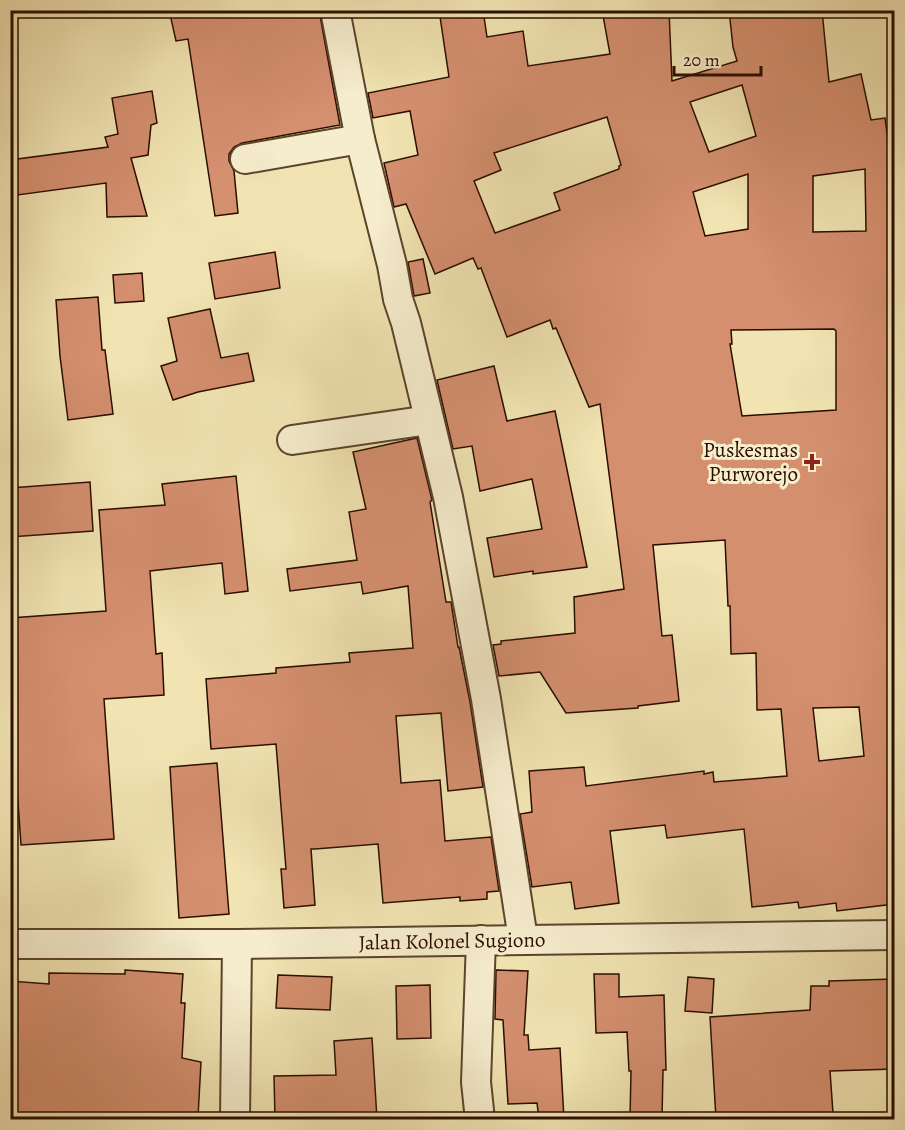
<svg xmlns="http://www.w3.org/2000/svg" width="905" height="1130" font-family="Alegreya,serif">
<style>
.building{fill:#d48f6f;stroke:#2b0d00;stroke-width:1.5;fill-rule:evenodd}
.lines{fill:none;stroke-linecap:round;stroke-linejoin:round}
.street-casing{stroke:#5c432c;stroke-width:32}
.street{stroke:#f6edcd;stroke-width:28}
.poi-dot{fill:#8f2418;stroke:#f6edcd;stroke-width:2}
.labels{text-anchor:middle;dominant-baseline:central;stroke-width:6;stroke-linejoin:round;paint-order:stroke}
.poi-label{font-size:21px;fill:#2b0d00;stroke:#f6edcd;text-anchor:end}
.street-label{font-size:21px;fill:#2b0d00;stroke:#f6edcd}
</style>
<rect width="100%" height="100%" fill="#f1e4b2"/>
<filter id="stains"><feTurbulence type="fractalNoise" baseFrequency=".00333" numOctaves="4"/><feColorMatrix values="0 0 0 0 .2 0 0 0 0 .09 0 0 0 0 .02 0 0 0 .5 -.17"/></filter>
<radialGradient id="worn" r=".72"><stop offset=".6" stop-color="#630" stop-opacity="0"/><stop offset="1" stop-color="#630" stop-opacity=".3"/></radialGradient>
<g class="building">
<polygon points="169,10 319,10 340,125 242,143 234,147 229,154 229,161 234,171 238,213 215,216 188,39 176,41"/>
<path d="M439,10H483L487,37L523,31L528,66L610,54L602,10H669L672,81L737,61L733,47L729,10H822L829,82L861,74L871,120L885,118L894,188V904L837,911L836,903L799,908L798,902L752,907L744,829L667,838L665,825L610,831L619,903L575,909L571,882L532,887L520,814L532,812L529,771L584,767L586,786L704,771V774L713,772L714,782L787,776L781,709L757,710L756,653L731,654L730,606H728L725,540L653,545L662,636L672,635L679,701L638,706V708L566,713L540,672L499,676L493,645L501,644V641L575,633L574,597L624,589L600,404L589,407L556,328L553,329L550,320L507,337L481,268L478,269L473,258L435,274L406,204L394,207L384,163L418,155L410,111L373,118L368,93L449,77ZM742,85L756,136L709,152L690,102ZM607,117L621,165L619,166V169L554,193L560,210L495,233L474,181L501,170L494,153ZM865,169L866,231L813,232V176ZM748,174V229L705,236L693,192ZM834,329L836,331V410L742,416L730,344H732L731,330ZM859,707L864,756L819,761L813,708Z"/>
<polygon points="152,91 157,123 151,125 148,155 131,158 147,216 107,217 106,183 10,196 10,160 108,147 105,137 118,134 112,98"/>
<polygon points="275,252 280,288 215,299 209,263"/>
<polygon points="423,259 430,293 414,296 408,262"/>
<polygon points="142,273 144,301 115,303 113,275"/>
<polygon points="98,297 102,350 105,350 113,414 68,420 60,356 56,300"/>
<polygon points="210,309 221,358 248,353 254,381 198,392 173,400 161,366 177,361 168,318"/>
<polygon points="494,366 507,421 555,411 587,567 533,574 533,571 494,577 487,538 542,529 532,479 480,491 472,446 453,449 437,380"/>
<polygon points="417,438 432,500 430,502 446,602 451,602 458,647 459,647 470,702 483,787 448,791 441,713 396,716 401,783 440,780 445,841 491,837 499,891 487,892 487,899 460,901 460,897 383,903 378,844 315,849 311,849 315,905 284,908 281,869 286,869 276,744 211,749 206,679 276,673 276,668 350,662 349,653 413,648 408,586 363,594 361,582 290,591 287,569 357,560 349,512 366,509 353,452"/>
<polygon points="236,476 248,591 225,594 222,563 150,571 156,654 162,653 164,695 104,699 114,839 21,845 10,689 10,618 106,611 99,510 165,505 162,484"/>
<polygon points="90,482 93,531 10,537 10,488"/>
<polygon points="217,763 229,914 179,918 170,767"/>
<polygon points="125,970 183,974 181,1003 185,1003 182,1058 201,1062 198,1117 130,1114 130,1119 10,1119 10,981 49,984 49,973 125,974"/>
<polygon points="496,970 528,971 524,1035 528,1035 529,1050 560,1048 564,1119 539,1119 537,1103 508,1104 503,1020 495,1019"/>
<polygon points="594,974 619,974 619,997 664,995 666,1070 663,1070 662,1119 630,1119 631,1071 629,1071 627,1032 596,1033"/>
<polygon points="278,975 332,977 330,1010 276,1008"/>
<polygon points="688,977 714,979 712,1013 685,1011"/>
<polygon points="893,979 894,1069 830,1071 833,1113 803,1116 803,1119 716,1119 710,1017 810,1010 811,986 829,986 829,981"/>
<polygon points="430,985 431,1038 397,1039 396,986"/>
<polygon points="372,1038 377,1119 275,1119 274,1076 336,1075 334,1041"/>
</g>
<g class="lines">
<g class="street-casing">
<g id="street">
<polyline points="335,10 360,139 392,265 398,299 406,323 448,497 486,699 523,939"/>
<polyline points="245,159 360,139"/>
<polyline points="292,440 429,420"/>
<polyline points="10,944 237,944 894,935"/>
<polyline points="235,1120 237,944"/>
<polyline points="480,1120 476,1082 481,940"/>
</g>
</g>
<use href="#street" class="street"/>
</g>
<path class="poi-dot" d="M809 453h6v6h6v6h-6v6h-6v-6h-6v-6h6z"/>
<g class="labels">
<g class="poi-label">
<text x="798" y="450">Puskesmas<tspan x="798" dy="24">Purworejo</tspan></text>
</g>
<g class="street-label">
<text transform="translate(452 941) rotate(-1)">Jalan Kolonel Sugiono</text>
</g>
</g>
<rect width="905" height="1130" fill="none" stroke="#f1e4b2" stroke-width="36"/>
<rect x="12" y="12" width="881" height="1106" fill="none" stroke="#2b0d00" stroke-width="3"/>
<rect x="18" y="18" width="869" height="1094" fill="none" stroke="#2b0d00" stroke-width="1.5"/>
<path d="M674 66v9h87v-9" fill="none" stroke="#2b0d00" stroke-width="3"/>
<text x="683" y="66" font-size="18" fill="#2b0d00" stroke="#f6edcd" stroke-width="4.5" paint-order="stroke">20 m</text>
<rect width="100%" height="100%" filter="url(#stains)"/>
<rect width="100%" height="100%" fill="url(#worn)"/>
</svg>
